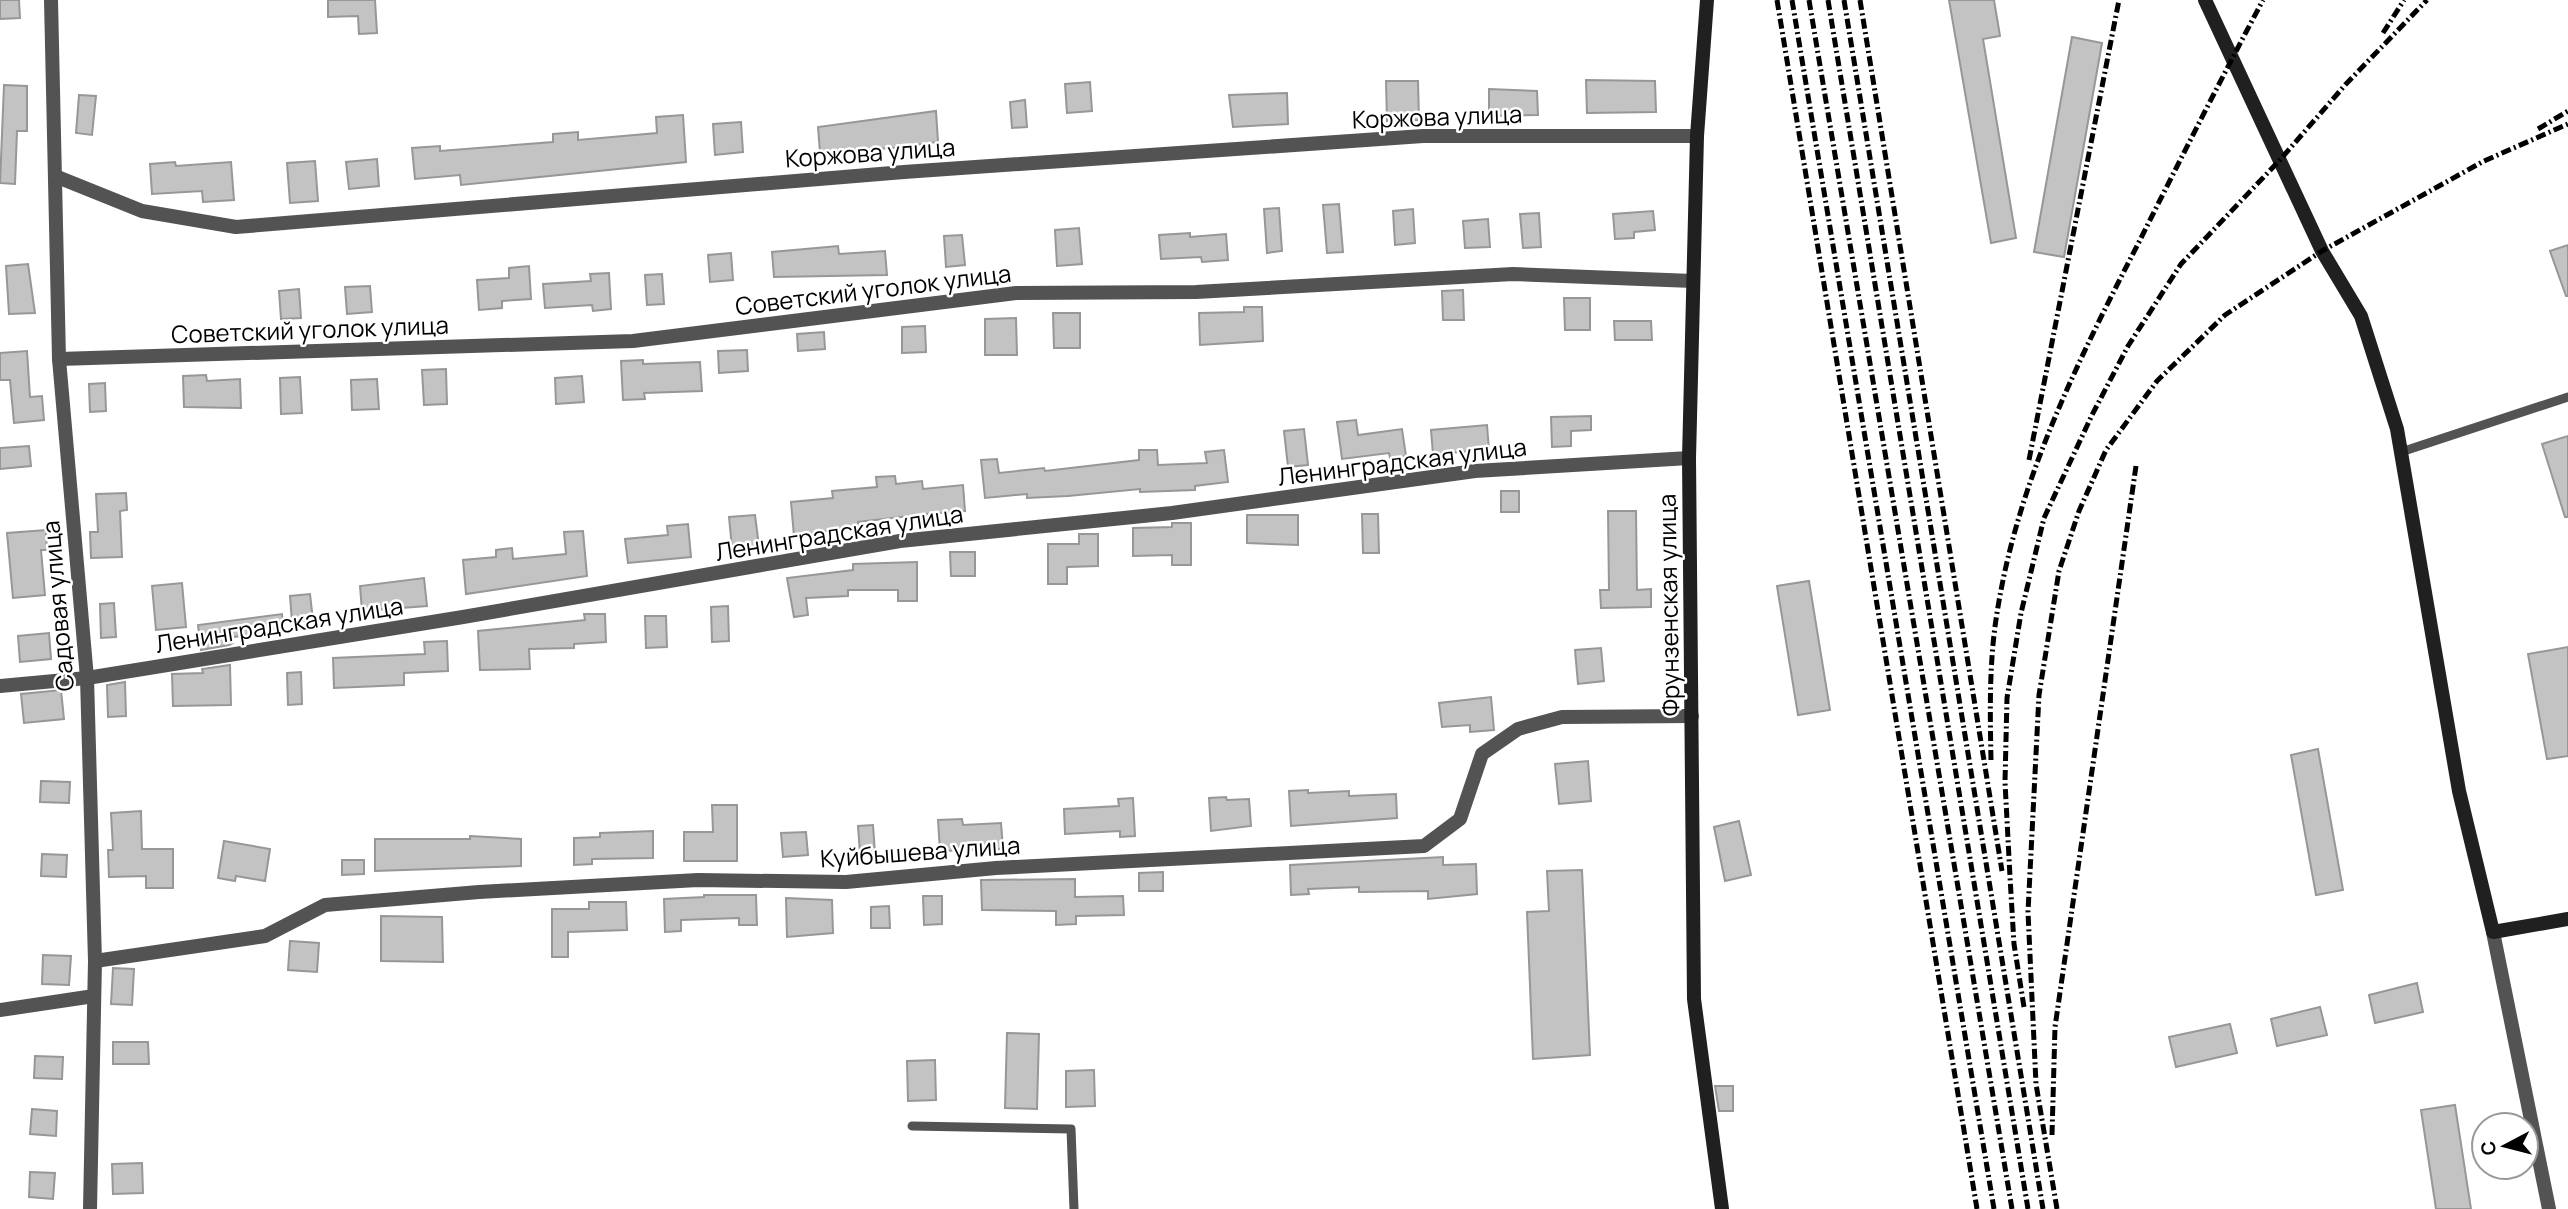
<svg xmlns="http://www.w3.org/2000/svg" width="2568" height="1209" font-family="Manrope,sans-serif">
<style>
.building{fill:#c3c3c3;stroke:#979797;stroke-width:2}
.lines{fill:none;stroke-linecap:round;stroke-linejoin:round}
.lane{stroke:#535353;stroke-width:9}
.street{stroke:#535353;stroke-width:14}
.secondary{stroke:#202020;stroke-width:14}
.rail{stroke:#000;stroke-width:5;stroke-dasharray:10 3.5 2 3.5;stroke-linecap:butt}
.labels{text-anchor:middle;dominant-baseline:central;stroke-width:5;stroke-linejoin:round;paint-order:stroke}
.street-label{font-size:24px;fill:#000;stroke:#fff}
</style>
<rect width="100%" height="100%" fill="#fff"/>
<g class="building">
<polygon points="0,0 19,0 20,18 0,19"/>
<polygon points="328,0 375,0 377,33 359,34 358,16 328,17"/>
<polygon points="1949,0 1994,0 2000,36 1983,39 2016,238 1991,243"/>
<polygon points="2072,37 2102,43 2064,257 2034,252"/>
<polygon points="1586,80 1655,81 1656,112 1587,113"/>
<polygon points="1386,81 1418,81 1419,120 1387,121"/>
<polygon points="1090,82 1092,111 1067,113 1065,84"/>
<polygon points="4,85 27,86 27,131 17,131 15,184 0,183"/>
<polygon points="1489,89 1537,91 1538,115 1489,116"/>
<polygon points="1287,93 1288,124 1233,127 1229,95"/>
<polygon points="79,95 96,96 92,135 76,133"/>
<polygon points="1025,100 1027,127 1012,128 1010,102"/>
<polygon points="936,111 938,142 892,148 820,152 818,127"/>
<polygon points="683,115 686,162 461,185 460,175 415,179 412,148 440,146 440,151 553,142 553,134 578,132 578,140 657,133 656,117"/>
<polygon points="741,122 743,152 715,155 713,124"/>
<polygon points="377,159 379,186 349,189 346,162"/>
<polygon points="315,161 318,201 290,203 287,163"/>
<polygon points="175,162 176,166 231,162 234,200 203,202 202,191 152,194 150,164"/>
<polygon points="1339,204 1343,252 1327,253 1323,205"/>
<polygon points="1279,208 1282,251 1267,253 1264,209"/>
<polygon points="1413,209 1415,243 1395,245 1393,211"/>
<polygon points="1653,211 1655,230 1634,232 1634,238 1615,239 1613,214"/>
<polygon points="1539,213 1541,247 1523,248 1520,214"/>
<polygon points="1488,219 1490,247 1465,248 1463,221"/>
<polygon points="1079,228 1082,264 1057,266 1055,230"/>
<polygon points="1190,233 1190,237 1226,234 1228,260 1202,262 1201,257 1161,259 1159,235"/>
<polygon points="962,235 965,265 946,267 944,236"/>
<polygon points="2568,245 2568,296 2566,296 2550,251"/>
<polygon points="838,246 839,254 885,251 887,275 774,277 772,252"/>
<polygon points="731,253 733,280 710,282 708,255"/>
<polygon points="28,264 35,313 9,314 6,266"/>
<polygon points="529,266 531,299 502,301 502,308 479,310 477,280 509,278 509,268"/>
<polygon points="609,273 611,309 593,311 592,305 545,308 543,284 591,281 590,274"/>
<polygon points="662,274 664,304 647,305 645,275"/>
<polygon points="370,286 372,312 347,314 345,287"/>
<polygon points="299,289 301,318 281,319 279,291"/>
<polygon points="1463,290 1464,320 1443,320 1442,291"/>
<polygon points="1564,298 1590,298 1590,330 1565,330"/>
<polygon points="1244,307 1262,307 1263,341 1200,345 1199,313 1244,312"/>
<polygon points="1053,313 1080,313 1080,348 1054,348"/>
<polygon points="1016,318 1017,355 985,355 985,319"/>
<polygon points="1614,321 1651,321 1652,340 1615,340"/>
<polygon points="925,326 926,352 902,353 902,327"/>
<polygon points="824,332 825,349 798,351 797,334"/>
<polygon points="747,350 748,371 719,373 718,351"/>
<polygon points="27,351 30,397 42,396 44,420 14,423 10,380 0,380 0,353"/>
<polygon points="643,360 643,364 700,362 702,391 644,393 645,399 623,400 621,361"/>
<polygon points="446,369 447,404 424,405 422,370"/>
<polygon points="206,375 207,381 240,379 241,408 184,407 183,376"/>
<polygon points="582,376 584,402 556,404 555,378"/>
<polygon points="300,377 302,413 281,414 280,378"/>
<polygon points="377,379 379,409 352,410 351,380"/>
<polygon points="105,383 106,411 90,412 89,384"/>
<polygon points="1591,416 1591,430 1571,431 1571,446 1552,447 1551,417"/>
<polygon points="1356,420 1358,435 1402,429 1406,456 1390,458 1389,453 1342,459 1337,422"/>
<polygon points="1487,425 1489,450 1433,454 1431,430"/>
<polygon points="1304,429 1308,465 1288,467 1284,431"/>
<polygon points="2568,436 2568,517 2565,517 2542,444"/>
<polygon points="29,446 31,466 0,469 0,448"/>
<polygon points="1139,450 1157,450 1158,465 1207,463 1205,452 1224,450 1228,482 1195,486 1195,490 1140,492 1140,489 1068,496 1027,498 1027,494 985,498 981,460 997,459 999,473 1044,468 1045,471 1139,460"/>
<polygon points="895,476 896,484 922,481 923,489 963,485 965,511 926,514 926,518 911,519 910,516 858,522 858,526 794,536 791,502 833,498 832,491 877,487 876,477"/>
<rect x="1501" y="491" width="18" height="21"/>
<polygon points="126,493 127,510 120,511 122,557 91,558 90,532 98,532 96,494"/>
<polygon points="1608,511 1636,511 1637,590 1651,589 1651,607 1601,608 1600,590 1609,590"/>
<polygon points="1362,514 1378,514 1379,553 1363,553"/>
<polygon points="755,515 759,546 732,548 729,517"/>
<polygon points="1247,515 1298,515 1298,545 1247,543"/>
<polygon points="1172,523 1191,523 1191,565 1172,565 1172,555 1133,556 1133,528 1172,527"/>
<polygon points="688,524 691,557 628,563 625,539 668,535 667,526"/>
<polygon points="46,530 47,550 41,550 45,595 13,598 7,533"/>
<polygon points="583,531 587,576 466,594 463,560 496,557 496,550 512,548 513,559 566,554 564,532"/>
<polygon points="1079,534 1098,534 1098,566 1067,567 1067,584 1048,584 1048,544 1079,544"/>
<polygon points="950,552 975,552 975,576 951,576"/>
<polygon points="917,562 917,601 898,601 898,590 848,590 848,596 806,598 808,615 794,617 787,578 853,570 853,564"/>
<polygon points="424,578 427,606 362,611 360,586"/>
<polygon points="1809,581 1830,710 1798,715 1777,586"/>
<polygon points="182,583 186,627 156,630 152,586"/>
<polygon points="310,594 313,620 292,622 290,596"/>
<polygon points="114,603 116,637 101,638 100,604"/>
<polygon points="728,606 729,641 712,642 711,607"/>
<polygon points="282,614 284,632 233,637 233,643 229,645 201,650 198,625"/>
<polygon points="584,614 605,614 606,642 574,644 574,648 529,649 530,669 480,670 478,631 585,620"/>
<polygon points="645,616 666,616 667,647 646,648"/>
<polygon points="49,633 51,659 20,662 18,636"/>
<polygon points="447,641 448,671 404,673 404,685 334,688 333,658 425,654 424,642"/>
<polygon points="2568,647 2568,756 2547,759 2528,654"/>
<polygon points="1601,648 1604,681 1578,684 1575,650"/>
<polygon points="230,665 231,705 173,706 172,674 203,673 202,669"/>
<polygon points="301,672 302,704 288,705 287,673"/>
<polygon points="125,682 126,716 108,717 107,685"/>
<polygon points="61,690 64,719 24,723 21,694"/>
<polygon points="1491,697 1494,730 1470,732 1470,725 1442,727 1439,703"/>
<polygon points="2318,749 2343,890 2316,895 2291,755"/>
<polygon points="1588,761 1591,801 1559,804 1555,764"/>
<polygon points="41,781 70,782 69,803 40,802"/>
<polygon points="1308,790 1308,793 1349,791 1349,796 1396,794 1397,818 1291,826 1289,791"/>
<polygon points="1226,797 1227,800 1249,799 1251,826 1211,831 1209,798"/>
<polygon points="1133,798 1135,836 1120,837 1120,831 1065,834 1064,809 1119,806 1118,799"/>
<polygon points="712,805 737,805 737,861 684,861 684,832 713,832"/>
<polygon points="141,811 142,849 173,849 173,888 146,888 146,876 109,877 108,850 113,850 111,813"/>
<polygon points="962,819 963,825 1001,823 1003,849 940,851 938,820"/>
<polygon points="1739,821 1751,875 1725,881 1714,827"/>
<polygon points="873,825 875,853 860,854 858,826"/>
<polygon points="653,831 653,858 592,859 592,864 574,865 574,838 600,837 600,833"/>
<polygon points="806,832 808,855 783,857 781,833"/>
<polygon points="470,836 521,839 521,866 375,871 375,839 470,839"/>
<polygon points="224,841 270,849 265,881 236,876 235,881 218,878"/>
<polygon points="42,854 67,855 66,877 41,876"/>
<polygon points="1443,857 1443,865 1476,864 1477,894 1428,899 1428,891 1359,892 1359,887 1308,889 1309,894 1291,895 1290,865"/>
<polygon points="342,860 364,860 364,874 342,875"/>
<polygon points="1582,870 1590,1055 1533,1059 1527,912 1549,911 1547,871"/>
<polygon points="1163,872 1163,891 1139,891 1139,873"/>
<polygon points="1075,879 1075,897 1123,896 1124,915 1076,916 1076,924 1056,925 1056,911 982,910 981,880"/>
<polygon points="704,895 756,895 757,925 739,925 739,918 681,920 681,931 665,932 664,899 704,897"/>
<polygon points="923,896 942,896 942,924 924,925"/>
<polygon points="786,898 832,900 833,933 787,937"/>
<polygon points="589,902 626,902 627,930 568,932 568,957 552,957 552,909 589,909"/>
<polygon points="889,906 890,928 871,928 871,907"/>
<polygon points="381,916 442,917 443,962 381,961"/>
<polygon points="290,941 319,943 317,972 288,970"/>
<polygon points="43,955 71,956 69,985 42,984"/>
<polygon points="113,968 134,969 132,1005 111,1004"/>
<polygon points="2417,983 2423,1012 2375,1023 2369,995"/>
<polygon points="2320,1007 2327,1035 2277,1046 2271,1019"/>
<polygon points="2230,1024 2237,1053 2176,1067 2169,1037"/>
<polygon points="1007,1033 1039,1034 1037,1109 1005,1108"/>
<polygon points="113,1042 148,1042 149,1064 113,1064"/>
<polygon points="35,1056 63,1057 62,1079 34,1078"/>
<polygon points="935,1060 936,1100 908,1101 907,1061"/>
<polygon points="1094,1070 1095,1106 1066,1107 1066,1071"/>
<polygon points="1715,1086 1733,1086 1733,1111 1719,1111"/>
<polygon points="2455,1105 2471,1209 2436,1209 2421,1110"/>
<polygon points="32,1109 57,1111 56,1136 30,1134"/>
<polygon points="142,1163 143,1193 113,1194 112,1164"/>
<polygon points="30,1172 55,1173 53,1199 29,1197"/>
</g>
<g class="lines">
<g class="lane">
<polyline points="2401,452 2568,397"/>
<polyline points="912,1126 1071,1129 1074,1209"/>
</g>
<g class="street">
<polyline points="51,0 59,359 87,678 95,961 90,1209"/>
<polyline points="55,176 142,211 236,227 904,172 1423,136 1697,136"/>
<polyline points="59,359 633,341 1016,293 1196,292 1513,274 1693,281"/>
<polyline points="0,686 87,678 463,617 900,541 1172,513 1475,471 1689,458"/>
<polyline points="2493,932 2549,1209"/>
<polyline points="95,961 265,936 325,905 479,892 698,880 846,882 996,868 1424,846 1460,819 1482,754 1518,729 1562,717 1692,716"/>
<polyline points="0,1010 94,996"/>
</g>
<g class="secondary">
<polyline points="1707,0 1697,136 1689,458 1694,999 1722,1209"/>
<polyline points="2205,0 2322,251 2361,316 2397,429 2459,791 2493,932 2568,919"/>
</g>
<g class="rail">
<polyline points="1777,0 1977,1209"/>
<polyline points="1792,0 1994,1209"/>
<polyline points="1809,0 2012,1209"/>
<polyline points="1828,0 2028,1209"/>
<polyline points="1844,0 2043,1209"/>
<polyline points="1860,0 2002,871"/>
<polyline points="2383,33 2404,0"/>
<polyline points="2538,129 2568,111"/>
<polyline points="2029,460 2119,0"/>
<path d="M1991,760C1990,711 1989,662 1997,613C2018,479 2079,359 2140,240C2180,160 2221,79 2263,0"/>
<polyline points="2024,1007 2014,944 2010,877 2005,782 2007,698 2021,613 2044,518 2092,415 2128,346 2181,264 2279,161 2346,84 2427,0"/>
<polyline points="2052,1135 2055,1027 2136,466"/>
<polyline points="2057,1209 2036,1084 2028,912 2039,695 2059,571 2079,511 2106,450 2157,381 2225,315 2322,251 2484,161 2568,124"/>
</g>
</g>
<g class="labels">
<g class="street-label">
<text transform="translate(1437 116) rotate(-2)">Коржова улица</text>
<text transform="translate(870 152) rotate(-4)">Коржова улица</text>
<text transform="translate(873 289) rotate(-7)">Советский уголок улица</text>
<text transform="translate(310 329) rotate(-2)">Советский уголок улица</text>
<text transform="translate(1402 461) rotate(-7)">Ленинградская улица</text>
<text transform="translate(839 532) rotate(-9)">Ленинградская улица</text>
<text transform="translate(1668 605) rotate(-91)">Фрунзенская улица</text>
<text transform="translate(57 606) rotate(-95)">Садовая улица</text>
<text transform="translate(279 624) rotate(-9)">Ленинградская улица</text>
<text transform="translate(920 851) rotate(-4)">Куйбышева улица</text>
</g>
</g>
<g transform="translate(2505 1146) rotate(263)"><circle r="33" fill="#ffffff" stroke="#999999" stroke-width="2"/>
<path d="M0-5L12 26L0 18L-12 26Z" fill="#000000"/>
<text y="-10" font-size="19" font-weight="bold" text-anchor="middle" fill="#000000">С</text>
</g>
</svg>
